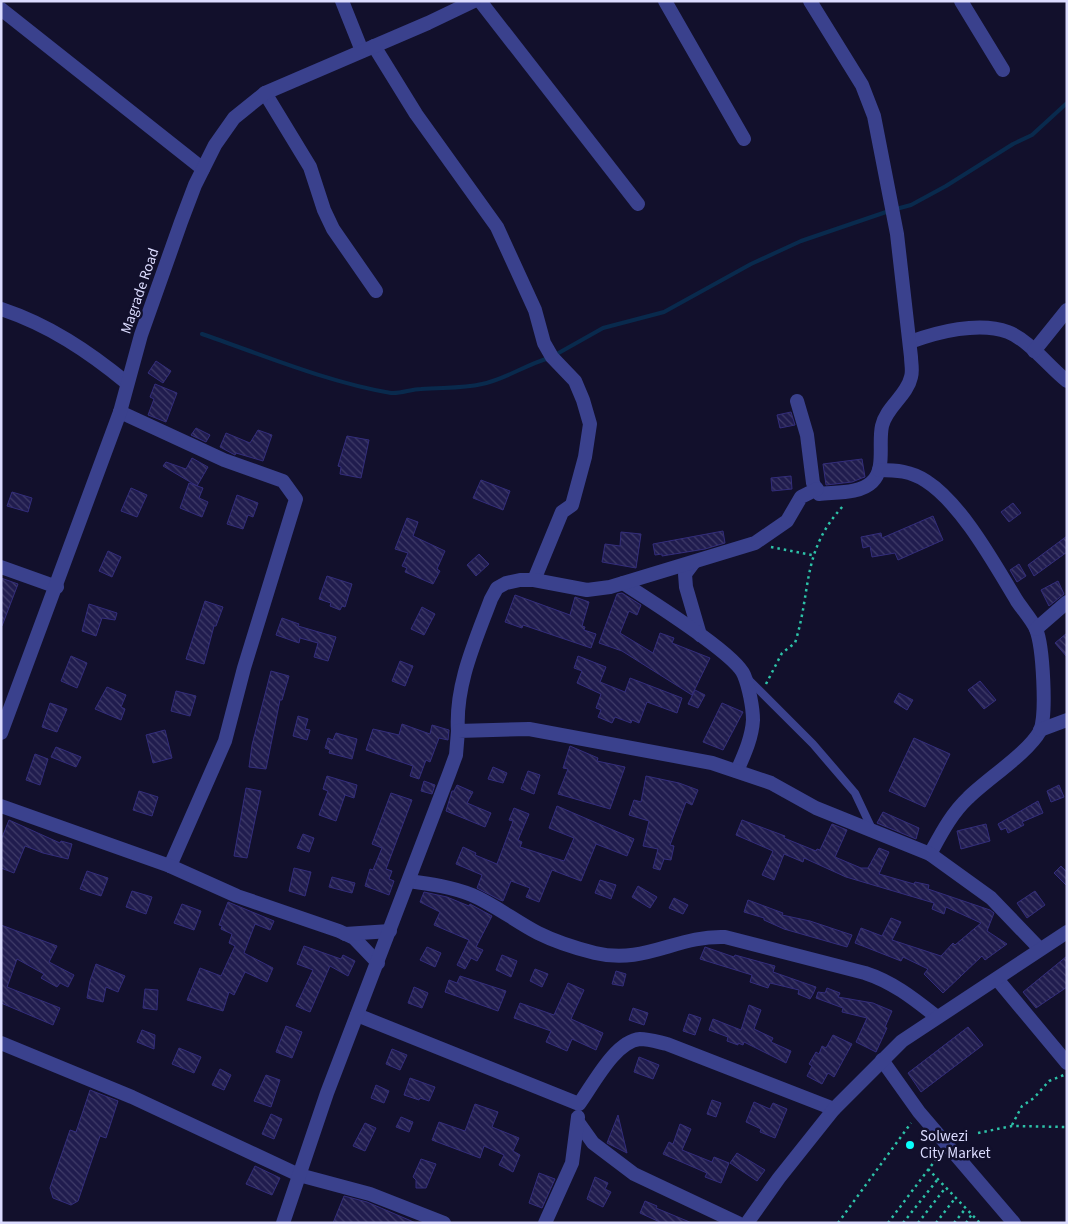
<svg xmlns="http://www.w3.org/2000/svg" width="1068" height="1224" font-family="'Source Sans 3',sans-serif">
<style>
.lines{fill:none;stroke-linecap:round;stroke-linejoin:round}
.stream{stroke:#092a4d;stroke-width:4}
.building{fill:url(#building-back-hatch);stroke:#332d7b}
.path{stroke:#2dc2a8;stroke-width:2.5;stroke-dasharray:2.5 4;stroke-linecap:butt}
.service{stroke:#3a418d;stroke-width:8}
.minor{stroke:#3a418d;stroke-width:14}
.poi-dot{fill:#08fffb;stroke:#12102c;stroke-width:2}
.labels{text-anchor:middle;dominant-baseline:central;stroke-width:5;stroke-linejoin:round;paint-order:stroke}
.street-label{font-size:15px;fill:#dcdcff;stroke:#12102c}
.poi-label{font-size:15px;fill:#dcdcff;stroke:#12102c;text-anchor:start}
</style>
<defs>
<pattern id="building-back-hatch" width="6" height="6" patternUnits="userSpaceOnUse" patternTransform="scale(1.25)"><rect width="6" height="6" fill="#201c4e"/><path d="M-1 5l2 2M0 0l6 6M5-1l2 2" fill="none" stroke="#403c69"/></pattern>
</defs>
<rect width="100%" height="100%" fill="#12102c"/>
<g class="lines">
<g class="stream">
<polyline points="896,209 911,205 946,186 1013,144 1032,135 1067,103"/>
<path d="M202,334C263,355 327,382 391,393C401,394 411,389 421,389C442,387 461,389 482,384C506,379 525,365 549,358"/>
<polyline points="555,355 603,328 664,312 751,264 801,241 889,211"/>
</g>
</g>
<g class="building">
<polygon points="156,361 171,371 163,383 148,373"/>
<polygon points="155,384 177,393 166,422 148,415 154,399 150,397"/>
<polygon points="791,412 795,425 780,428 777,415"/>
<polygon points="196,428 210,435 206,442 191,435"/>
<polygon points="258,430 272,435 263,461 236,453 235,455 220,447 226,433 250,443"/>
<polygon points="347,436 369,440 361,478 340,474 341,467 338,466"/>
<polygon points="192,458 208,467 197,486 163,466 166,462 186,469"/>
<polygon points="862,459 865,477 862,478 852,482 826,485 823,464"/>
<polygon points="791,476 792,489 772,491 771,478"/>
<polygon points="481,480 510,491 503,510 473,498"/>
<polygon points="189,483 203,488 199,498 208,502 202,517 180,508"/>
<polygon points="131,488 147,495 137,517 121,511"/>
<polygon points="12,492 32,498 28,512 7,506"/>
<polygon points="237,495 258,503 253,517 248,515 243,529 227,524"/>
<polygon points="1013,503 1021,513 1009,522 1001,512"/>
<polygon points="933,516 943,540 898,560 895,553 872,557 870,546 863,548 861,537 881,533 882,538"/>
<polygon points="407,518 418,522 413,536 445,551 437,569 440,571 433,584 405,572 407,568 402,566 408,553 395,549"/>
<polygon points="723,531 725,543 705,549 662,556 662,554 655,555 653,544"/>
<polygon points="621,532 641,534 636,568 602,562 605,544 620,546"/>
<polygon points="1067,536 1067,552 1034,576 1028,565"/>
<polygon points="108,551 121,557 112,577 99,571"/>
<polygon points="479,554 489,564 476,576 467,565"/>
<polygon points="1019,564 1026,576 1017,582 1010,570"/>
<polygon points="327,576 352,584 345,607 342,606 340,610 330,606 331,603 319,599"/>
<polygon points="1,578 18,584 2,626 1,626"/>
<polygon points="1058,581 1064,594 1049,606 1041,590"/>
<polygon points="622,593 641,605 637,615 629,611 620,633 653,653 660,633 674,638 672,643 710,658 692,695 622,651 599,643 617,594"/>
<polygon points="515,595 570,615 575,597 589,602 582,626 585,627 584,630 596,634 591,648 523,625 522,628 505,622"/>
<polygon points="205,601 223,607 216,626 214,626 204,664 186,659"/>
<polygon points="89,604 117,613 115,620 102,618 96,636 82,631"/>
<polygon points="422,607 435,614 424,635 411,629"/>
<polygon points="282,618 299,624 298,626 336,637 328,661 314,657 318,643 300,638 299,643 276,635"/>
<polygon points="1067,633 1067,657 1055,643"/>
<polygon points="71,656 87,663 77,688 61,681"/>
<polygon points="578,656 606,667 600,682 625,692 630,678 682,698 677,713 647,702 639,723 632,720 631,723 615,717 612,723 598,717 601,710 596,708 601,694 577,683 582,671 574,668"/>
<polygon points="400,661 413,666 405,686 392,681"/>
<polygon points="271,671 289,676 282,700 280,700 266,769 249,767 252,745"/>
<polygon points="980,681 996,700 984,709 968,690"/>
<polygon points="107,687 126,695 121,707 125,709 121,720 95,709"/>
<polygon points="695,690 705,695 698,708 688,704"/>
<polygon points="176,691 196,696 190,716 171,711"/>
<polygon points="899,693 913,700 907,710 894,702"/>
<polygon points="50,703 67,709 57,732 42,727"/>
<polygon points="722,703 743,712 723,750 703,742"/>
<polygon points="298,716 308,719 305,729 310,730 307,740 293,736"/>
<polygon points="402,724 430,734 432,725 449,730 448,740 439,738 430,762 426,760 419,779 410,776 413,766 366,750 373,729 399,735"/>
<polygon points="165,730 172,758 153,763 146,735"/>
<polygon points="336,733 357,739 352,759 329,753 330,750 325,748 328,738 333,740"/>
<polygon points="914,738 950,754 925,807 889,791"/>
<polygon points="570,746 598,758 597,761 625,767 610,809 558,794 568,769 563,768"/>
<polygon points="56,747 81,757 76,767 51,757"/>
<polygon points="35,754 48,759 40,785 26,780"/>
<polygon points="493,767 507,773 503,783 488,779"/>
<polygon points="528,771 540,775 534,794 521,789"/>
<polygon points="327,776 357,785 354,798 345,795 336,821 319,815 328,791 323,789"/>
<polygon points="646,776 679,783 698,790 692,805 686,802 670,845 674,846 671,860 664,859 660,870 653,868 658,849 643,846 649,821 629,815 634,800 641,802"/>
<polygon points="424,781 435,785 432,794 421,791"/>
<polygon points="457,785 473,792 467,803 491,813 485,827 446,811 452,791 454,791"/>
<polygon points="1059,785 1064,797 1051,802 1047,791"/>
<polygon points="246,788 261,791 247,858 234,856"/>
<polygon points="139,791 158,797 152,816 133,810"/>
<polygon points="391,793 412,800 386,869 392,871 389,879 394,881 389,895 365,886 370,869 373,870 382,848 372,844"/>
<polygon points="1038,801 1043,813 1022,822 1024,825 1008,833 1006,828 1001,830 998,824"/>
<polygon points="557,806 634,839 627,856 596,844 581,881 552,870 539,902 526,897 530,888 511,881 503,901 500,900 477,888 482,875 456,864 463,847 476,853 475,855 497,864 513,821 509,820 514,808 529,814 518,840 522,842 520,847 564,861 574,838 549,828"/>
<polygon points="883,812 919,828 916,839 877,823"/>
<polygon points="9,820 60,843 61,841 72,844 68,859 43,853 25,846 14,873 1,868 1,840"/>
<polygon points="742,820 785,836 784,838 816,851 817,849 820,850 832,824 847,830 835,857 861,868 868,868 879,848 889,852 879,874 914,884 915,882 929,885 928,889 990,910 994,913 987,931 1007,944 985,960 982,956 943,993 924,974 928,969 903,957 901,961 855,943 861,928 882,936 891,918 901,922 892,940 941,956 953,943 955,945 981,923 946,907 944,914 932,909 934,903 846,877 804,858 803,862 784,854 774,880 762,875 773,851 736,835"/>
<polygon points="986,824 990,841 961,849 957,831"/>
<polygon points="303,834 314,838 309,852 297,848"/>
<polygon points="1061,866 1067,872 1067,886 1054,873"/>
<polygon points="294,868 311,872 305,896 289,891"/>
<polygon points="87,871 108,878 101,896 80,889"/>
<polygon points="332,877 355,883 352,893 329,887"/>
<polygon points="600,880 616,885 611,899 595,893"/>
<polygon points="638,886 657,897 650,908 632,897"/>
<polygon points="132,891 152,897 146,914 126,907"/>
<polygon points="1035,891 1045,905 1027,918 1017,903"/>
<polygon points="424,892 447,897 469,906 470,904 492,916 476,947 483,950 477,961 471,958 465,969 457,965 469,940 434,925 440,912 420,902"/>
<polygon points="674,898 688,905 683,914 669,908"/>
<polygon points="748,900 783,913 782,915 810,921 852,935 847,947 784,929 764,920 764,918 744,912"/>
<polygon points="228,902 274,921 270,930 255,924 244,953 273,968 267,982 245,972 234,995 229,992 223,1011 187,1000 200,968 221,976 235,946 229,943 232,934 221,929 222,926 219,925"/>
<polygon points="182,904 201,911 194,930 174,923"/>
<polygon points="1,925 57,946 49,962 74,975 68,987 60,983 57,987 41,978 44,974 17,959 7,987 60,1008 53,1025 1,1003"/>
<polygon points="304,946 341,959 343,955 355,961 348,976 330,966 310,1012 296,1006 313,970 297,964"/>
<polygon points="427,947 441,953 435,967 420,960"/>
<polygon points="705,947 734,957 735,955 775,966 773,972 816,987 813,994 810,999 798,994 799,990 770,983 768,988 750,982 752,975 700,959"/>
<polygon points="502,955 517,961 511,977 496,970"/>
<polygon points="1067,956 1067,987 1036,1008 1023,992"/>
<polygon points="96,964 125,976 118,992 106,987 103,1002 87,998 90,981"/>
<polygon points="535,969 548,974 542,987 530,981"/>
<polygon points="616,971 626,974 623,986 612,984"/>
<polygon points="460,976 506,991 498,1011 445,992 449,980 457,983"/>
<polygon points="568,983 584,990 571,1019 603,1033 596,1050 572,1039 567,1051 546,1042 551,1031 514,1018 520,1003 554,1015"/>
<polygon points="414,987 428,993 422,1008 408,1003"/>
<polygon points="827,988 840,993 838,997 873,1003 892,1011 885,1027 887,1028 876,1052 856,1042 867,1018 842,1012 843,1008 816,998 818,992 825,993"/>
<polygon points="145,989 158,990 157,1010 143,1008"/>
<polygon points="749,1005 761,1010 754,1029 773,1038 771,1042 791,1051 786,1063 744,1042 743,1045 738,1043 738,1045 727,1041 728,1037 709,1030 713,1019 741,1030"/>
<polygon points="633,1008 648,1013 644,1025 629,1020"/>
<polygon points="689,1014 701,1018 695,1035 683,1031"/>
<polygon points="286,1026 302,1032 292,1058 276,1052"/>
<polygon points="968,1027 983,1045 921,1092 908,1073"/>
<polygon points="142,1030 155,1035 154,1049 137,1042"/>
<polygon points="833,1035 852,1044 834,1077 828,1073 822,1084 807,1076 812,1066 809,1064 816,1052 819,1054 822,1046 826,1048"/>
<polygon points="179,1048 201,1057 194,1073 172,1064"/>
<polygon points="392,1049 407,1055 400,1070 386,1064"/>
<polygon points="639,1057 659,1065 653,1079 634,1072"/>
<polygon points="220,1069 231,1075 224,1090 212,1085"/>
<polygon points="266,1075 280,1080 271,1107 254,1101"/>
<polygon points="410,1078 435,1087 429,1101 420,1098 419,1100 404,1095"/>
<polygon points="376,1085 389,1091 384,1103 371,1098"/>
<polygon points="90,1090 118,1101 106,1138 100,1136 78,1201 71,1205 53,1198 50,1188 70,1130 76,1132"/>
<polygon points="712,1100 721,1103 716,1117 707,1114"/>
<polygon points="754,1102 770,1109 773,1103 787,1109 775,1138 760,1132 761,1129 746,1122"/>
<polygon points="475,1104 498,1112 492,1127 519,1138 513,1151 520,1155 513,1172 499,1165 504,1155 484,1146 480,1158 432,1140 439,1122 465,1131"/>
<polygon points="271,1114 282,1119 274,1139 262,1134"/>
<polygon points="618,1115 627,1153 607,1143"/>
<polygon points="401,1117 413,1122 409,1132 396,1127"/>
<polygon points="365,1123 376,1128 365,1151 353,1146"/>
<polygon points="680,1124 691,1129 682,1150 712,1162 714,1157 729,1163 721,1183 705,1177 707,1173 663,1154 669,1142 673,1144"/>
<polygon points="737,1153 765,1170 757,1181 730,1163"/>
<polygon points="421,1159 436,1164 426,1188 416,1188 416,1180 413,1177"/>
<polygon points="255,1166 280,1178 272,1195 246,1184"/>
<polygon points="539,1173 555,1179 542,1208 529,1203"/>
<polygon points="595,1177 608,1183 605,1189 611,1192 603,1207 587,1199"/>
<polygon points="344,1196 367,1202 416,1223 333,1223"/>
<polygon points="645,1201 657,1206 656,1208 692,1223 662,1223 640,1213"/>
</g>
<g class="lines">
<g class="path">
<polyline points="771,547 812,555"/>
<path d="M766,684L782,653L795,643C812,589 801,552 843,506"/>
<polyline points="1012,1125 1022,1106 1034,1098 1049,1081 1064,1075"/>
<polyline points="978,1133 1012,1126 1067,1127"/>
<polyline points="928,1169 980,1223"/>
<polyline points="838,1223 911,1123"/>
<polyline points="888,1223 940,1154"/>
<polyline points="903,1223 938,1179"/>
<polyline points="918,1223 946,1187"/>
<polyline points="936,1223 956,1197"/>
<polyline points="954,1223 966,1208"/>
<polyline points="966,1223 972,1214"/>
</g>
<polyline class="service" points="747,678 813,744 855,793 872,829"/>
<g class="minor">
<polyline points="342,1 362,51"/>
<polyline points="480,1 638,204"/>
<polyline points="665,1 744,139"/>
<polyline points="961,1 1003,70"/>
<polyline points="1,9 203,169"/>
<polyline points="374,46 416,114 497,227 535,310 544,343 552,357 575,381 583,400 590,424 585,457 572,505 562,512 534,580"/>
<polyline points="265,93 310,167 324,210 333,229 376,291"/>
<path d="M1,309C49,325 88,351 127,383"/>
<path d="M910,342C937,332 979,321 1008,332C1029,340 1049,367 1067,381"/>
<polyline points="1034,351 1067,310"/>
<path d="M797,401L807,435L813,483L819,494C835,492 860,494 872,482C886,469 878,444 882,426C886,407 907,396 911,377C913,371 911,363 911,357L897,234L874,116L862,85L810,1"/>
<polyline points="120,412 224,460 283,481 296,499 244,668 225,741 170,866"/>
<path d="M879,470C896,470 911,471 926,481C962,504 995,565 1017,601C1023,610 1032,620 1036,629C1043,646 1047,715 1040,731C1028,753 987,779 968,798C951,814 941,834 930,854"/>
<polyline points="694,562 685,574 686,587 700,635"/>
<polyline points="1,567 57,587"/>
<path d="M623,583C647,599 735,653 744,675C749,687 753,708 753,720C752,738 744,755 737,771"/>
<polyline points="1036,629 1067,602"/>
<polyline points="1040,730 1067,720"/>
<path d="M458,731C455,685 475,642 491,599L497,588L506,583L520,580H534L587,590L610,587L755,543L787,521L801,497L817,489"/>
<polyline points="1,733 120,412 141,335 181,222 195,185 215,145 234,118 265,93 428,23 474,1"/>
<polyline points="1,806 170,866 237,896 339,931 354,938 378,963"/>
<path d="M409,881C431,884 452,887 472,895C495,905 515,921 538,933C556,942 575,948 595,953C645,965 677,935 725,937L865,973C893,982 914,999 937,1017"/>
<polyline points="345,934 390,931"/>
<polyline points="997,979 1067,1063"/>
<path d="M357,1015L579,1104C593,1085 615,1041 640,1039C649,1039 658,1042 667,1044L834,1109"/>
<polyline points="1,1043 132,1097 299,1175 370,1194 444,1223"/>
<polyline points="882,1060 919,1112 1014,1223"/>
<polyline points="578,1122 593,1143 634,1174 738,1223"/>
<polyline points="283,1223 327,1093 449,774 456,755 458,731 529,729 712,763 771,783 816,808 930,854 991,898 1040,949"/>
<polyline points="545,1223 572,1163 578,1117"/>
<polyline points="747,1223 779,1178 834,1109 902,1041 1067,932"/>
</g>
</g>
<circle class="poi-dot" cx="910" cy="1145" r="5"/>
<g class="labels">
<g class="street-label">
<text transform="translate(140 291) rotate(-71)">Magrade Road</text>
</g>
<g class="poi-label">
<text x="920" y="1136">Solwezi<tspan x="920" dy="17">City Market</tspan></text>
</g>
</g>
<rect width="1068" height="1224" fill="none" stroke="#dcdcff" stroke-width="5"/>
</svg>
